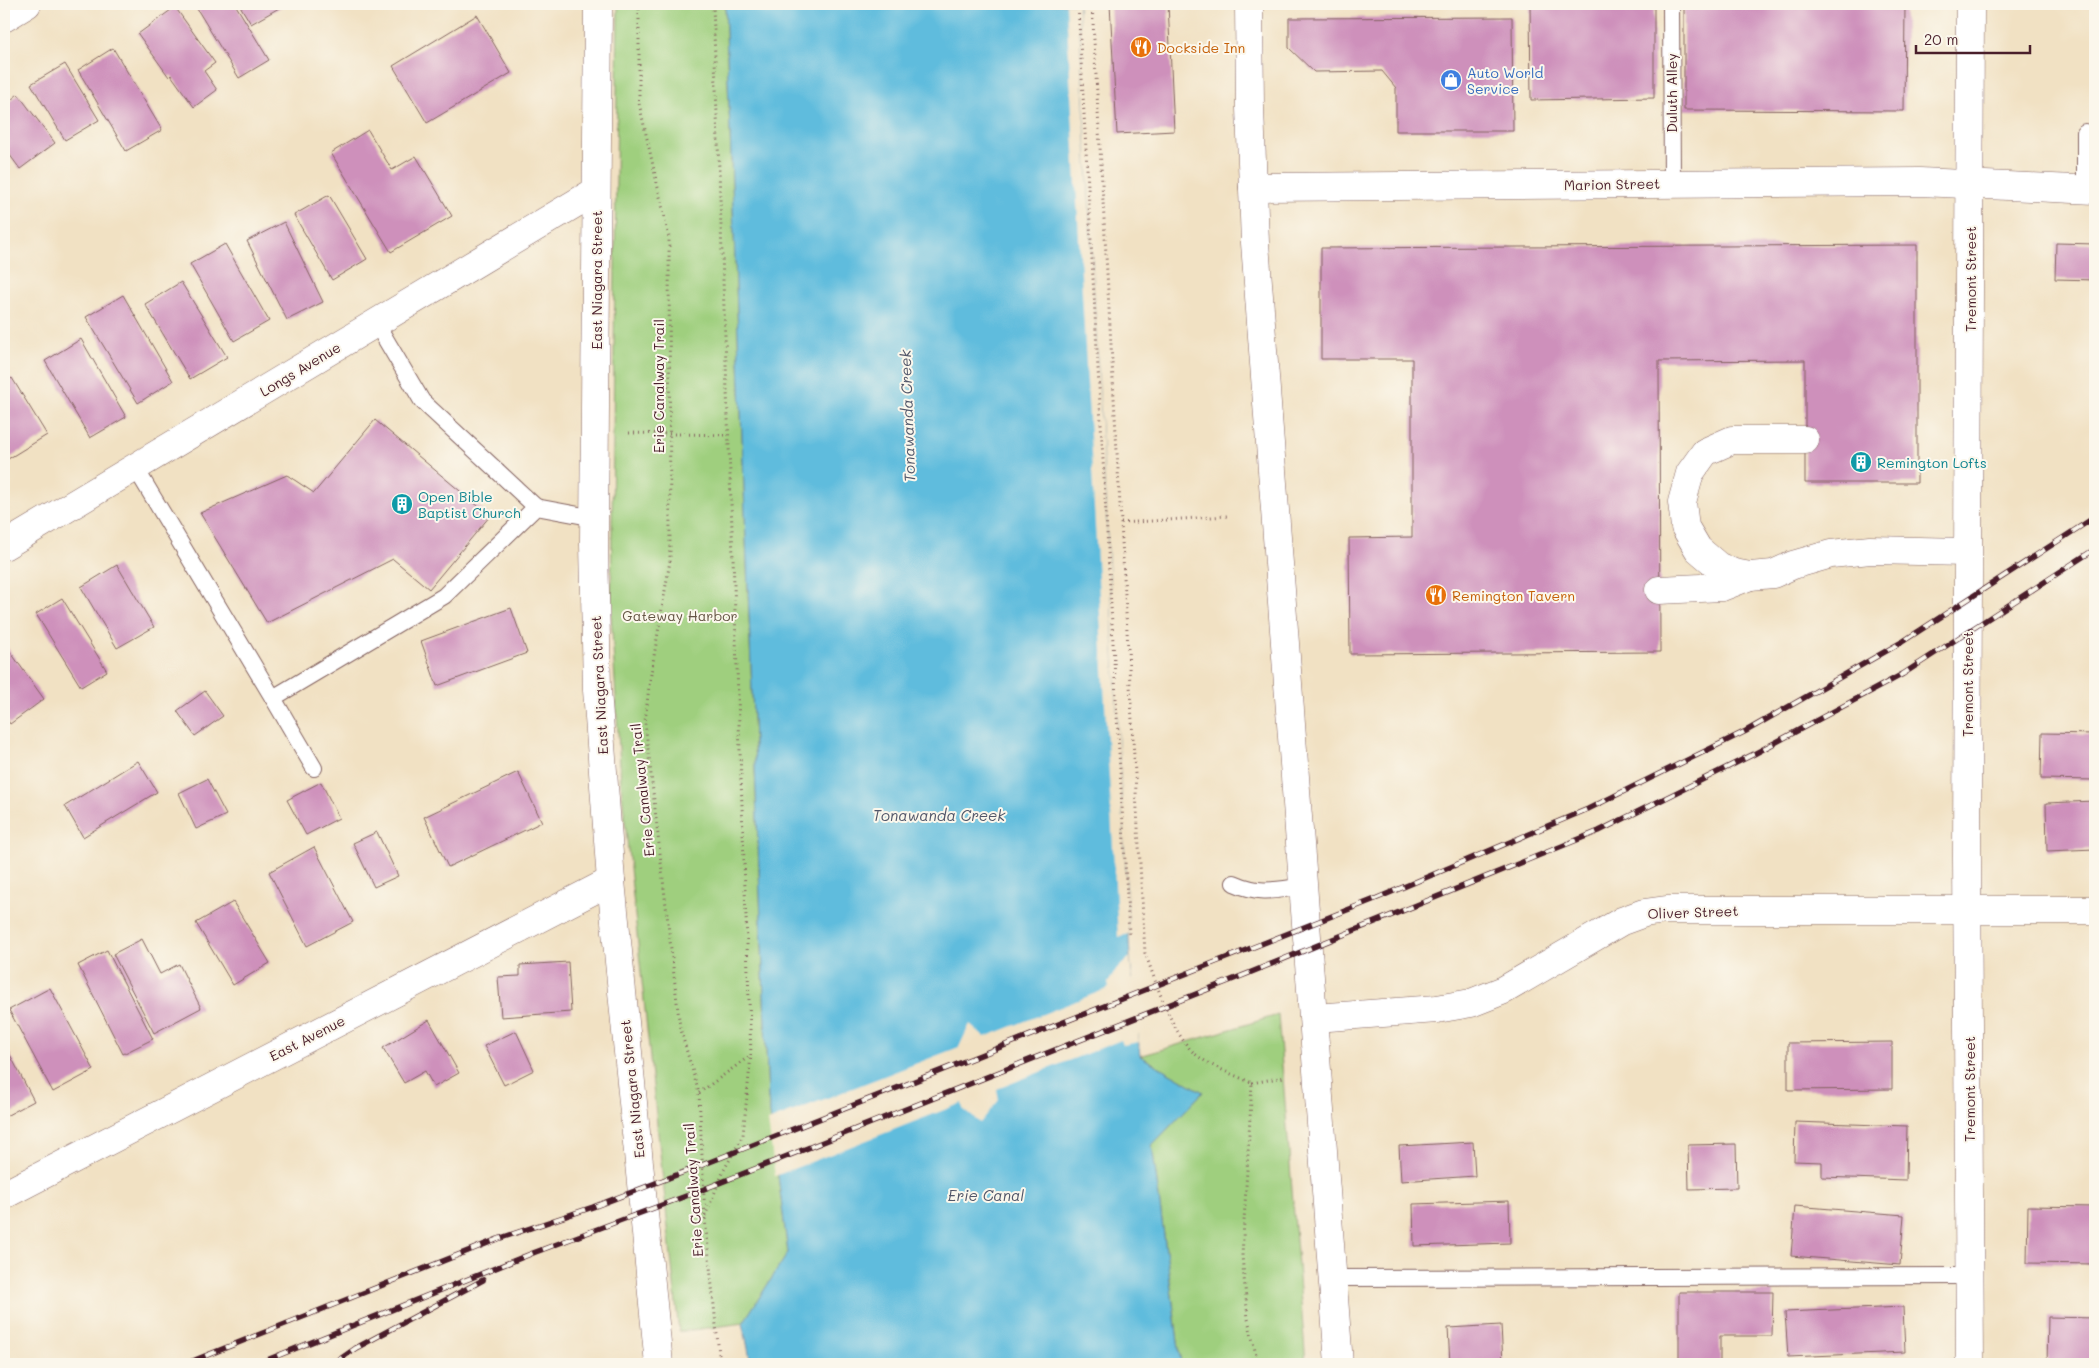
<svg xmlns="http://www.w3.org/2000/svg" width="2099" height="1368" font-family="Mali,sans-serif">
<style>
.green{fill:#9fcf7e;stroke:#747754}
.water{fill:#5fbcdd;stroke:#546e84}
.pier{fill:#f1e1c3}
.building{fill:#ce90bb}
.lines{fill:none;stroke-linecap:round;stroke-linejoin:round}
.service-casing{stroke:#846360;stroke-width:18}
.minor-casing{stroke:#846360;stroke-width:29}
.tertiary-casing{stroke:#846360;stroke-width:29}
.path{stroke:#846360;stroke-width:3;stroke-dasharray:1 4;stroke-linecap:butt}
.service{stroke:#fff;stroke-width:16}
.minor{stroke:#fff;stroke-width:28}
.tertiary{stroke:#fff;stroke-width:28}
.rail-casing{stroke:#4a1f2b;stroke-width:5.5}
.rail{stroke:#fbf7ec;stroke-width:4;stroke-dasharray:11;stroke-linecap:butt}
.labels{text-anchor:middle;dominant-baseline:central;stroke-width:4;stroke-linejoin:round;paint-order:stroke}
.food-label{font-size:14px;fill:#c56008;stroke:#fbf7ec;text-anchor:start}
.shop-label{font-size:14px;fill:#366cbe;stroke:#fbf7ec;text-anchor:start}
.street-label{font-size:14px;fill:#4a1f2b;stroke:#fbf7ec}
.culture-label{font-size:14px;fill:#0d838f;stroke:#fbf7ec;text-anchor:start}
.park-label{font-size:14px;fill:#645444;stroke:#fbf7ec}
.water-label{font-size:15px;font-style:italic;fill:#515669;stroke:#fbf7ec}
</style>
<rect width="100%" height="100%" fill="#fbf7ec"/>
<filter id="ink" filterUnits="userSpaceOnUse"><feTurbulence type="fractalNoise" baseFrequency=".02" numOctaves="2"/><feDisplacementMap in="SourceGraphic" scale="10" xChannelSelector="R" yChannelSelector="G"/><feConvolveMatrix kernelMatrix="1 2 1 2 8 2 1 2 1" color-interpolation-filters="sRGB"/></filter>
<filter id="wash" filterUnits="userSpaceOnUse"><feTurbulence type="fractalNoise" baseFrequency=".0096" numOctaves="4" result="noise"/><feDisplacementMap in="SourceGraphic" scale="20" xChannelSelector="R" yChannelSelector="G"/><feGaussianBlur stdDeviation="1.12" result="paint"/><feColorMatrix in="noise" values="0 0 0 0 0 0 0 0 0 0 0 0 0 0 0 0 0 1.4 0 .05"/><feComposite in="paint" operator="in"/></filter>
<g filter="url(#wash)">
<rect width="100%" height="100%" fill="#f1e1c3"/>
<g class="green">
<polygon points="618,4 725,4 768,1098 788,1253 743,1323 679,1332 621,783 611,613"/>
<polygon points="1278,1015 1306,1364 1181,1364 1152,1145 1203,1092 1140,1056"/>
</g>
<polygon class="water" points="725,4 1078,4 1130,957 1140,1056 1203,1092 1152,1145 1181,1364 751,1364 743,1323 788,1253 768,1098"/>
<g class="pier">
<polygon points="1066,4 1078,4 1129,934 1118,937"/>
<polygon points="1130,957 1132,979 1135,978 1140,1033 1138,1034 1139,1042 1123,1045 1121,1040 997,1089 999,1100 980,1123 963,1109 962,1103 775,1176 768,1121 959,1047 970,1024 985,1037 1109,988 1108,983 1116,970"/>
</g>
<g id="blocks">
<g class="building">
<polygon points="194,4 235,4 269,60 239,78"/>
<polygon points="239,4 286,4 251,24"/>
<polygon points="1110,4 1168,4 1174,131 1117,134"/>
<polygon points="1530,4 1654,4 1654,98 1531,100"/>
<polygon points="1684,4 1905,4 1904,111 1684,110"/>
<polygon points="175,7 215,63 204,71 217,90 194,107 171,75 169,77 138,34"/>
<polygon points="477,15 511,73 427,123 393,66"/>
<polygon points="1512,17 1513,131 1396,131 1396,88 1382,71 1314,72 1289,48 1289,18"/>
<polygon points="113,48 162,130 126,151 78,70"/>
<polygon points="65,64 99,120 65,140 31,84"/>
<polygon points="18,94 55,143 20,169 4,147 4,106"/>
<polygon points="368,130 392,170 416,156 452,216 391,252 331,153"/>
<polygon points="329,195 367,259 332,280 294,215"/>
<polygon points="284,222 323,302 287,320 247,241"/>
<polygon points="2056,243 2095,244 2095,280 2055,279"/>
<polygon points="225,244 269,321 234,341 190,264"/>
<polygon points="1917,245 1917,483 1805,483 1805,360 1659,361 1660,652 1350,654 1349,538 1412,537 1412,359 1321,359 1321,248"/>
<polygon points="181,282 227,357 190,379 145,304"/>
<polygon points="123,295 173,381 138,403 86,317"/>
<polygon points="81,339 126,417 90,438 45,361"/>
<polygon points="12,378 47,435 8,459 4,452 4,383"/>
<polygon points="375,420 490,516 429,589 393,559 267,623 200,513 287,475 314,493"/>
<polygon points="117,565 154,627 117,648 81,587"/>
<polygon points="62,598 107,671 81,687 36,614"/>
<polygon points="511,608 527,653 437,686 421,641"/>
<polygon points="4,643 44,699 10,724 4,715"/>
<polygon points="205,691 223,716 195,736 177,711"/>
<polygon points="2042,733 2095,734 2095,780 2041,779"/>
<polygon points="138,761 157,792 83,837 65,806"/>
<polygon points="518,772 542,822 448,867 424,817"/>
<polygon points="207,779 226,815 196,829 179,793"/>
<polygon points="321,782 339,818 306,835 287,800"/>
<polygon points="2095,801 2095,849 2047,851 2046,803"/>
<polygon points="377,832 398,876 374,887 353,843"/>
<polygon points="314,847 353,922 307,946 269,872"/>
<polygon points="233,902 270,963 233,985 196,923"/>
<polygon points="142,939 160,974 179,964 201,1008 154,1033 113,954"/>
<polygon points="107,950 153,1039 123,1054 78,965"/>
<polygon points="568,962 571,1012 501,1017 498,977 520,976 520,965"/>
<polygon points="50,988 94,1070 53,1092 9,1010"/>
<polygon points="429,1020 459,1073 434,1087 425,1071 404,1083 383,1048"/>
<polygon points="516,1031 534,1070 504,1085 484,1046"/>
<polygon points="1892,1042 1892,1089 1788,1090 1788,1043"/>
<polygon points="4,1043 34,1101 4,1117"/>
<polygon points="1795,1122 1907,1126 1906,1180 1822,1177 1822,1162 1794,1161"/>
<polygon points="1473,1142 1475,1176 1401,1181 1399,1146"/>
<polygon points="1736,1144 1737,1188 1689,1189 1688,1145"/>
<polygon points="1509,1201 1510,1243 1414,1246 1413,1204"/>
<polygon points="1795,1206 1904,1215 1900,1265 1791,1256"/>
<polygon points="2028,1206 2095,1207 2095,1264 2027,1263"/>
<polygon points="1679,1292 1773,1292 1772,1336 1720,1336 1720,1364 1679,1364"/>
<polygon points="1903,1307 1905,1352 1788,1357 1785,1312"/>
<polygon points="2048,1317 2095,1318 2095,1364 2047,1364"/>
<polygon points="1501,1325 1503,1364 1450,1364 1448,1328"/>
</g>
</g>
</g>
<g filter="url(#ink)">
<use href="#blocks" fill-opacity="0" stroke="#846360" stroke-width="1"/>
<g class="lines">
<g class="service-casing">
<g id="service">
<polyline points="1671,4 1672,183"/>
<polyline points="2085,190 2085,132"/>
<polyline points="376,323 422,401 536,507"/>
<polyline points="135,467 273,698 444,596 536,507 595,518"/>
<polyline points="273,698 314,768"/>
<path d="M1234,883C1261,895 1276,890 1305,886"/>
<polyline points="1334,1278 1970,1276"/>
</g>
</g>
<g class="minor-casing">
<g id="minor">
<polyline points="4,18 27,4"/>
<polyline points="1253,187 1920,182 2095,190"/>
<polyline points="1805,440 1732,440 1705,452 1690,473 1682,502 1685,527 1698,549 1718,566 1734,573 1750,576 1773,574 1793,565 1831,554 1870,550 1967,552"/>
<polyline points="4,546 596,191"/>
<polyline points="1659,590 1722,587 1750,576"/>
<polyline points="1315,1018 1437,1009 1471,1003 1504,990 1622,921 1644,913 1666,910 2095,910"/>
<polyline points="4,1195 611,881"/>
<polyline points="1970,1364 1967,858 1970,4"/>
</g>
</g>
<g class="tertiary-casing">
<g id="tertiary">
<polyline points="598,4 594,543 597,690 611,881 659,1364"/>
<polyline points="1249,4 1250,108 1255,243 1339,1364"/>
</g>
</g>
<g class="path">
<polyline points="639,4 639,103 669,237 670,561 649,686 645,722 680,1028 699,1093 705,1218 720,1364"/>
<polyline points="1078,4 1129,934"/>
<path d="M1092,4L1145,953C1157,984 1170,1030 1194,1053C1210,1067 1233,1074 1252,1083L1242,1256L1248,1319L1258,1364"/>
<polyline points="629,433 728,435"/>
<polyline points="1121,523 1227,516"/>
<polyline points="1252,1083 1284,1077"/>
<polyline points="699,1093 751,1055"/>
<polyline points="705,1216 724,1170 743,1135 751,1055 713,4"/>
</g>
<use href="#service" class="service"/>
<use href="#minor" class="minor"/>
<use href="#tertiary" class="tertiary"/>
<g class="rail-casing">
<g id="rail">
<polyline points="185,1364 498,1239 593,1207 692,1169 1375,899 1588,809 1746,731 1902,642 2095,517"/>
<polyline points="257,1364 533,1253 694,1193 1249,973 1599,831 1754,754 1903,674 2095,549"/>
<polyline points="333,1364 356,1348 483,1280"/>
</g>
</g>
<use href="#rail" class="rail"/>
</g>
</g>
<defs>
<g id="restaurant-disc" transform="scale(1.125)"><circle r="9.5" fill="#e8710a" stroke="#fbf7ec"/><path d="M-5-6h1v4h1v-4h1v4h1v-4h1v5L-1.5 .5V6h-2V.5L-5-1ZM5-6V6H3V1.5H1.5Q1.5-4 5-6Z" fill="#fff"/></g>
<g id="shop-disc" transform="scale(1.125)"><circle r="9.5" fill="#3f7fe0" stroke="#fbf7ec"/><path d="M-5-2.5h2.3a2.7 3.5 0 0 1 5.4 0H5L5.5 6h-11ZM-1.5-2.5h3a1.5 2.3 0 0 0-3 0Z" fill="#fff"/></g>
<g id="building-disc" transform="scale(1.125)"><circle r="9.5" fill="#0f9aa8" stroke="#fbf7ec"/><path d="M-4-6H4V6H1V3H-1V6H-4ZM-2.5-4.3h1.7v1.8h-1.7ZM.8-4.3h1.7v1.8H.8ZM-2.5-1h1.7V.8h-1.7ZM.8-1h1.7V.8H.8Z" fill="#fff"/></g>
</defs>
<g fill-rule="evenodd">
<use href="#restaurant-disc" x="1141" y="47"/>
<use href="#shop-disc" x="1451" y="80"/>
<use href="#building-disc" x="1861" y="462"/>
<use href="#building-disc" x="402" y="504"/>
<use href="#restaurant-disc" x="1436" y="595"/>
</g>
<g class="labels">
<g class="food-label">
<text x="1157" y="47">Dockside Inn</text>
<text x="1452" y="595">Remington Tavern</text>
</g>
<g class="shop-label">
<text x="1467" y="72">Auto World<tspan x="1467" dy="16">Service</tspan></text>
</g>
<g class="street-label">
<text transform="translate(1671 93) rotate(-90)">Duluth Alley</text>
<text transform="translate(1612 184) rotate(-1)">Marion Street</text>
<text transform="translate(1970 279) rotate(-90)">Tremont Street</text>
<text transform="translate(596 280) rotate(-90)">East Niagara Street</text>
<text transform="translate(300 369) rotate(-31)">Longs Avenue</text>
<text transform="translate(658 386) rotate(-90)">Erie Canalway Trail</text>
<text transform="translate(1967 684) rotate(-90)">Tremont Street</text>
<text transform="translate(599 685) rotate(-93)">East Niagara Street</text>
<text transform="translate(642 790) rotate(-96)">Erie Canalway Trail</text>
<text transform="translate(1693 912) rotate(-2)">Oliver Street</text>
<text transform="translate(307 1038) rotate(-27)">East Avenue</text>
<text transform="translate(632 1089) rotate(-96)">East Niagara Street</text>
<text transform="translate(1969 1089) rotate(-90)">Tremont Street</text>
<text transform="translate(693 1190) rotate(-94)">Erie Canalway Trail</text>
</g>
<g class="culture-label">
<text x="1877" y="462">Remington Lofts</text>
<text x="418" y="496">Open Bible<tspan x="418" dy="16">Baptist Church</tspan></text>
</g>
<g class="park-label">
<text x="680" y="615">Gateway Harbor</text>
</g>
<g class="water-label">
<text transform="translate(907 416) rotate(-92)">Tonawanda Creek</text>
<text x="939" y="815">Tonawanda Creek</text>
<text x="986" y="1195">Erie Canal</text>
</g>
</g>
<rect width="2099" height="1368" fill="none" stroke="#fbf7ec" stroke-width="20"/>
<path d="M1916 45v8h114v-8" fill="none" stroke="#4a1f2b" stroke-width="2.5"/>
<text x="1924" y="45" font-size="15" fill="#4a1f2b" stroke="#fbf7ec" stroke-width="4" paint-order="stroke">20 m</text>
</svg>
